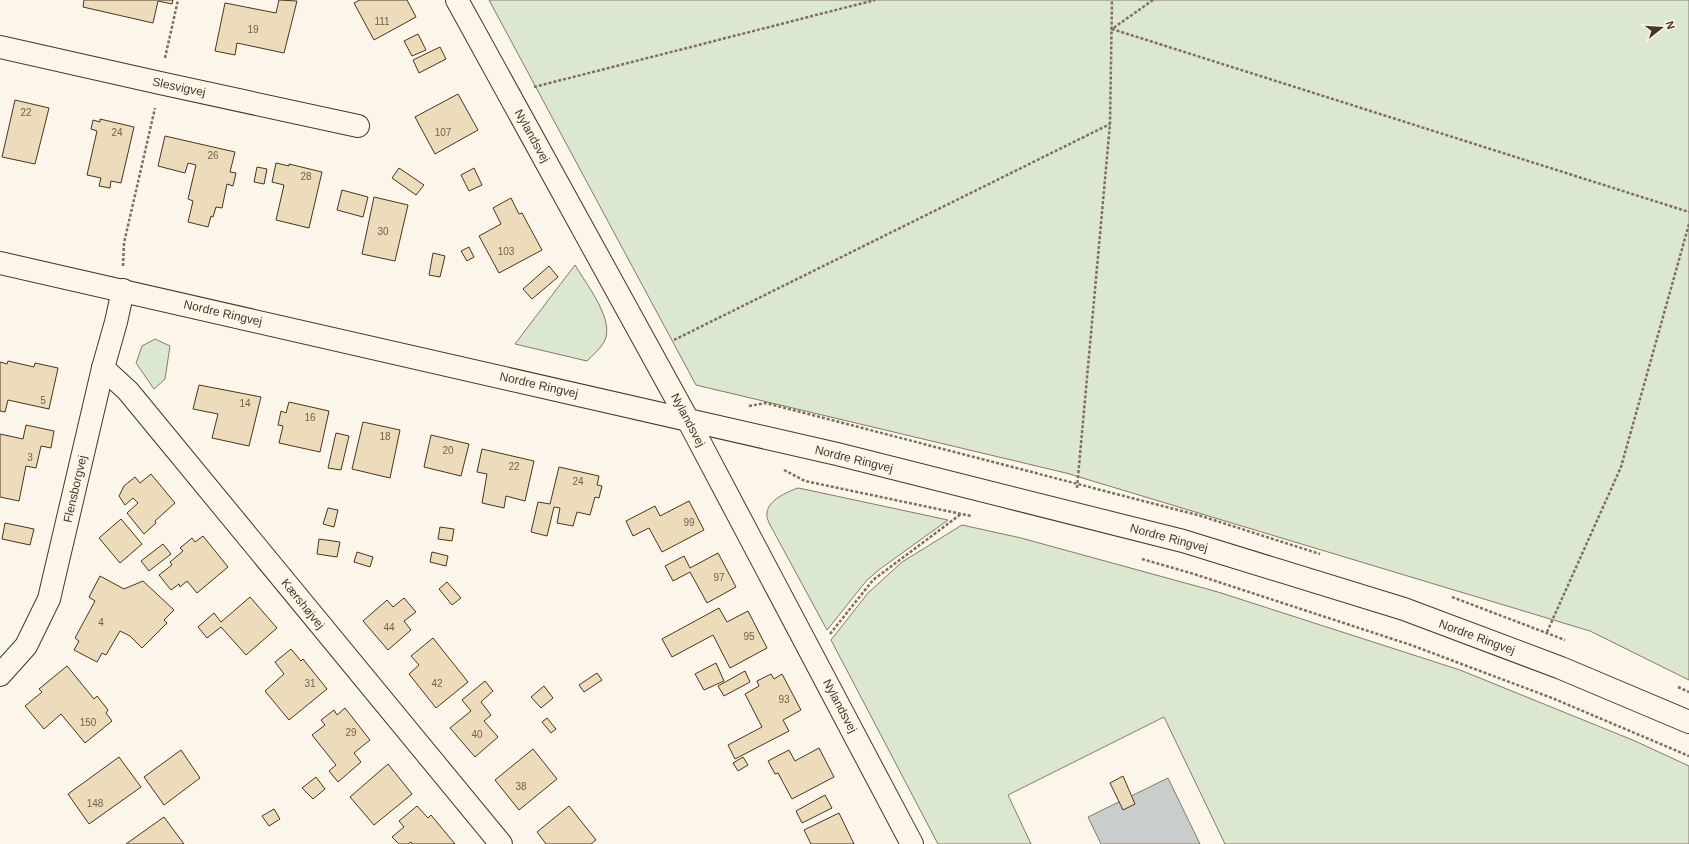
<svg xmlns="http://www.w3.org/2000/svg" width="1689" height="844" font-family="Arial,sans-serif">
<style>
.green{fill:#dce7d0;stroke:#887966}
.water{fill:#c9cecd;stroke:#887966}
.building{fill:#ecdcbc;stroke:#4a3520}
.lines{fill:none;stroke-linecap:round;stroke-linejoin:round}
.street-casing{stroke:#4a3520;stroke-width:24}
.secondary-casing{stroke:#4a3520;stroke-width:24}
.primary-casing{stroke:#4a3520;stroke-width:24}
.path{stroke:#7f6f5c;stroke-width:2.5;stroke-dasharray:3 2;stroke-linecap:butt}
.street{stroke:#fbf6e9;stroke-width:22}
.secondary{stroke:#fbf6e9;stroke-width:22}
.primary{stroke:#fbf6e9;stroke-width:22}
.labels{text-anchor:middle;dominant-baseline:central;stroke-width:3;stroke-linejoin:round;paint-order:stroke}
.number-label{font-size:10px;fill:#725f47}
.street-label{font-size:12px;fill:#4a3520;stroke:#fbf6e9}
</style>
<rect width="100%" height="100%" fill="#fbf6e9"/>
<g class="green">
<polygon points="489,0 1689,0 1689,680 1590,631 1066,473 696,385"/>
<path d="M575,265C586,284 616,321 604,342C600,349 593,355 587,361L515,344Z"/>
<polygon points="155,339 170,346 165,379 154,389 136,363 142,346"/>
<path d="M798,488L808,490L948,520L880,569L867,580L827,630L769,523C768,520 766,516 767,513C768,500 787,492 798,488Z"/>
<polygon points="962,525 1021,538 1218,592 1460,670 1635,741 1689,766 1689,844 1225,844 1164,717 1008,795 1031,844 938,844 831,640 868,593 902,562"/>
</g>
<polygon class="water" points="1168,778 1200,844 1101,844 1088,817"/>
<g class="building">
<polygon points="84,0 173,0 172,4 158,1 153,23 83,7"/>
<polygon points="279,0 297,1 284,53 237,43 235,55 215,51 225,3 276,13"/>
<polygon points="360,0 407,0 416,17 374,40 354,3"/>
<polygon points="418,34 426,50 412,56 404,41"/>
<polygon points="440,47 446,59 419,73 413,60"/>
<polygon points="458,94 478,130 435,154 415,117"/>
<polygon points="15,100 49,108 35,164 2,157"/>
<polygon points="100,119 134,127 121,183 111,181 110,188 99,186 101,178 87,175 97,131 91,129 93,120 100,122"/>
<polygon points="165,136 235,152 230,172 236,173 233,186 227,184 222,208 216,207 213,217 211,216 208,227 188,222 193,201 188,199 196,165 188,163 185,173 158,166"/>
<polygon points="276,163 289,166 289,164 322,172 309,228 276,220 284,185 272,182"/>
<polygon points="257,167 267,169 264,184 254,182"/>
<polygon points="399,168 424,185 416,195 392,178"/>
<polygon points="474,168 482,185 469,191 461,175"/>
<polygon points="342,190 368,197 363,217 337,210"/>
<polygon points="374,197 408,205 395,261 362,254"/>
<polygon points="511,198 519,214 522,213 542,250 499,273 479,236 501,224 493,208"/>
<polygon points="469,247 474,257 467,261 461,251"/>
<polygon points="433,253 445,256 440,277 429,275"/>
<polygon points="549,266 558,277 532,299 523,289"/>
<polygon points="8,361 34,367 35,363 58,368 49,409 8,400 5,412 0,411 0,362 7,364"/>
<polygon points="199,385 261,397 249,446 212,438 218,414 193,409"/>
<polygon points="289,402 329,411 320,452 279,443 283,426 278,425 281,411 286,413"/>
<polygon points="363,422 400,430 390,478 352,469"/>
<polygon points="26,425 54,431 51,448 41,446 36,468 26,466 19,501 0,497 0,434 23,439"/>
<polygon points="336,433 349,436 341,470 328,468"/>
<polygon points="431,435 469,444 461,476 424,467"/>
<polygon points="482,449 534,461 525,501 506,496 504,508 482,503 487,474 477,472"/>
<polygon points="559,467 599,476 597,485 602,486 599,498 595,497 590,515 577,512 573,526 557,523 560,508 554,507 547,536 531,532 538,502 550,504"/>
<polygon points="151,474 175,503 155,521 156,523 144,534 127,513 138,503 133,498 125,505 119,496 124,486 135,477 140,483"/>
<polygon points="689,501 704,530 662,552 649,528 633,536 626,521 655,506 660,516"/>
<polygon points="328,508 338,510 334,527 323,524"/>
<polygon points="121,519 142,544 120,563 99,538"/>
<polygon points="5,523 34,529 30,545 2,539"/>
<polygon points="440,527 454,529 452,541 438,539"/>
<polygon points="203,536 228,567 197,593 187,581 180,587 179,584 171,590 159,575 172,565 170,562 183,551 180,548 192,538 195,542"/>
<polygon points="319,539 340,542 337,557 317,554"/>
<polygon points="163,544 171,554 149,571 141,561"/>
<polygon points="357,552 373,557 370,567 354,562"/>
<polygon points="432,552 448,556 446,566 430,562"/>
<polygon points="718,553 736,587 707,603 690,572 673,581 665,566 684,556 690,568"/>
<polygon points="100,576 124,589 143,581 174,610 164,620 167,623 142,648 130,636 120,631 106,655 102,653 97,662 74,650 79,641 75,638 95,601 89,597"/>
<polygon points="447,582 461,598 452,605 439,589"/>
<polygon points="250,597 277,628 246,655 221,627 207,638 198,627 214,613 221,622"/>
<polygon points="404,598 416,612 404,621 411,630 388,650 363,621 387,600 393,607"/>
<polygon points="719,608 727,622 748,611 767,648 730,668 713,635 672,657 662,639"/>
<polygon points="433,638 468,682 436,708 409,674 419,665 411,656"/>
<polygon points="291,649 301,661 303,659 327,689 289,720 265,691 284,674 275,662"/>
<polygon points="716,663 724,681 704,690 695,674"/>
<polygon points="67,666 94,699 97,696 108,710 106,713 112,721 85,743 61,714 44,729 25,706 42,692 39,689"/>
<polygon points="745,671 750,682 724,696 718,686"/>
<polygon points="597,673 602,680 584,692 579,685"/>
<polygon points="771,674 774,679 782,674 801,710 783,720 789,731 735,759 728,745 762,727 745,694 759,686 757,681"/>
<polygon points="485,681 493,691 481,702 491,715 484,721 498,737 475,757 450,728 471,711 462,700"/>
<polygon points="544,686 553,698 541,708 531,697"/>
<polygon points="345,708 370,740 354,753 361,762 338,782 329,771 336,765 312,735 325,725 321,720 334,710 337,715"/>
<polygon points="547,718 556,729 551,733 542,722"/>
<polygon points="819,748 834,777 792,799 778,773 775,774 768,761 789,750 795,761"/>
<polygon points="533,749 557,779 519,810 495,780"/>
<polygon points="181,750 200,778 164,805 144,777"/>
<polygon points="119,757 141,787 89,824 68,794"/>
<polygon points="743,757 748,765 738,771 733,763"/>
<polygon points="388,764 412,794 374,825 350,797"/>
<polygon points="1123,776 1135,804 1123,810 1110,783"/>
<polygon points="316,777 325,789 313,799 302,788"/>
<polygon points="825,795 832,808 802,823 796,811"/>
<polygon points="417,806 428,818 431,815 455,844 412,844 411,842 408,844 399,844 392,837 404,827 399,821"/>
<polygon points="569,806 596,840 591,844 546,844 537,832"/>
<polygon points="274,809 280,819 269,826 262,816"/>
<polygon points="839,813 854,844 811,844 804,830"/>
<polygon points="164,817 184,844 126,844"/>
</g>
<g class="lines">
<g class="street-casing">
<g id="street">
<polyline points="0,47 160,83 358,126"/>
<polyline points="103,368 128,391 501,844"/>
<polyline points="688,420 912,844"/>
<polyline points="0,675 26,646 49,599 103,368 116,322 123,290"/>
</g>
</g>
<g class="secondary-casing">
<polyline id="secondary" points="457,0 688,420"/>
</g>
<g class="primary-casing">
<polyline id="primary" points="0,263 837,454 1183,541 1404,609 1561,668 1689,722"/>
</g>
<g class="path">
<polyline points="1153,0 1112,29 1689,212"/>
<polyline points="165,58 178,0"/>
<polyline points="534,87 875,0"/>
<polyline points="123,266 124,243 155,108"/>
<polyline points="674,340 1110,124"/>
<polyline points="749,406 766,403 1201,516 1320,554"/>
<polyline points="784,470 805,481 971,516"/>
<polyline points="1077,488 1110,124 1112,0"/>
<polyline points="1142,559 1194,574 1411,645 1552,698 1689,756"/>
<polyline points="1452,597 1565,640"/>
<polyline points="1547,632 1621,467 1689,224"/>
<polyline points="830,634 873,580 961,514"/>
<polyline points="1678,687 1689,692"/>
</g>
<use href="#street" class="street"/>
<use href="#secondary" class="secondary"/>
<use href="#primary" class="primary"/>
</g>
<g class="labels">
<g class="number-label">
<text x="382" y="21">111</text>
<text x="253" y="29">19</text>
<text x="26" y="112">22</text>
<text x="117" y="132">24</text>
<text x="443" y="132">107</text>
<text x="213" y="155">26</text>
<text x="306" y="176">28</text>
<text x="383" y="231">30</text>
<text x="506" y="251">103</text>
<text x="43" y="400">5</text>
<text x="245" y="403">14</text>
<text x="310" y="417">16</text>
<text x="385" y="436">18</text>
<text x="448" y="450">20</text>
<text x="30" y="457">3</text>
<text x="514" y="466">22</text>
<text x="578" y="481">24</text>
<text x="689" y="522">99</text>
<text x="719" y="577">97</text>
<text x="101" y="622">4</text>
<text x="389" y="627">44</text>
<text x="749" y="636">95</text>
<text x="310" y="683">31</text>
<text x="437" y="683">42</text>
<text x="784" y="699">93</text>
<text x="88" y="722">150</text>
<text x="351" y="732">29</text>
<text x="477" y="734">40</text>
<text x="521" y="786">38</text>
<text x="95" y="803">148</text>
</g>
<g class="street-label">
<text transform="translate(179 87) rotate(12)">Slesvigvej</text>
<text transform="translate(532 136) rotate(61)">Nylandsvej</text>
<text transform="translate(223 313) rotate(13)">Nordre Ringvej</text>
<text transform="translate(539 385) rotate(13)">Nordre Ringvej</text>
<text transform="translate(688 420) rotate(62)">Nylandsvej</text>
<text transform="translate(854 459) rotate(14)">Nordre Ringvej</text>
<text transform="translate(75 489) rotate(-77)">Flensborgvej</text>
<text transform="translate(1169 538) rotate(15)">Nordre Ringvej</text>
<text transform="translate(303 604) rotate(51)">Kærshøjvej</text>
<text transform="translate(1477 637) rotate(20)">Nordre Ringvej</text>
<text transform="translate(840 706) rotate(62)">Nylandsvej</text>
</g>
</g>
<g transform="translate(1661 28) rotate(73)" stroke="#fbf6e9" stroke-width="3" paint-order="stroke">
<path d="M0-3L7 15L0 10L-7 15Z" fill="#4a3520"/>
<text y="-6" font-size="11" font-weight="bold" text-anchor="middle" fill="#4a3520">N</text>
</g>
</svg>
